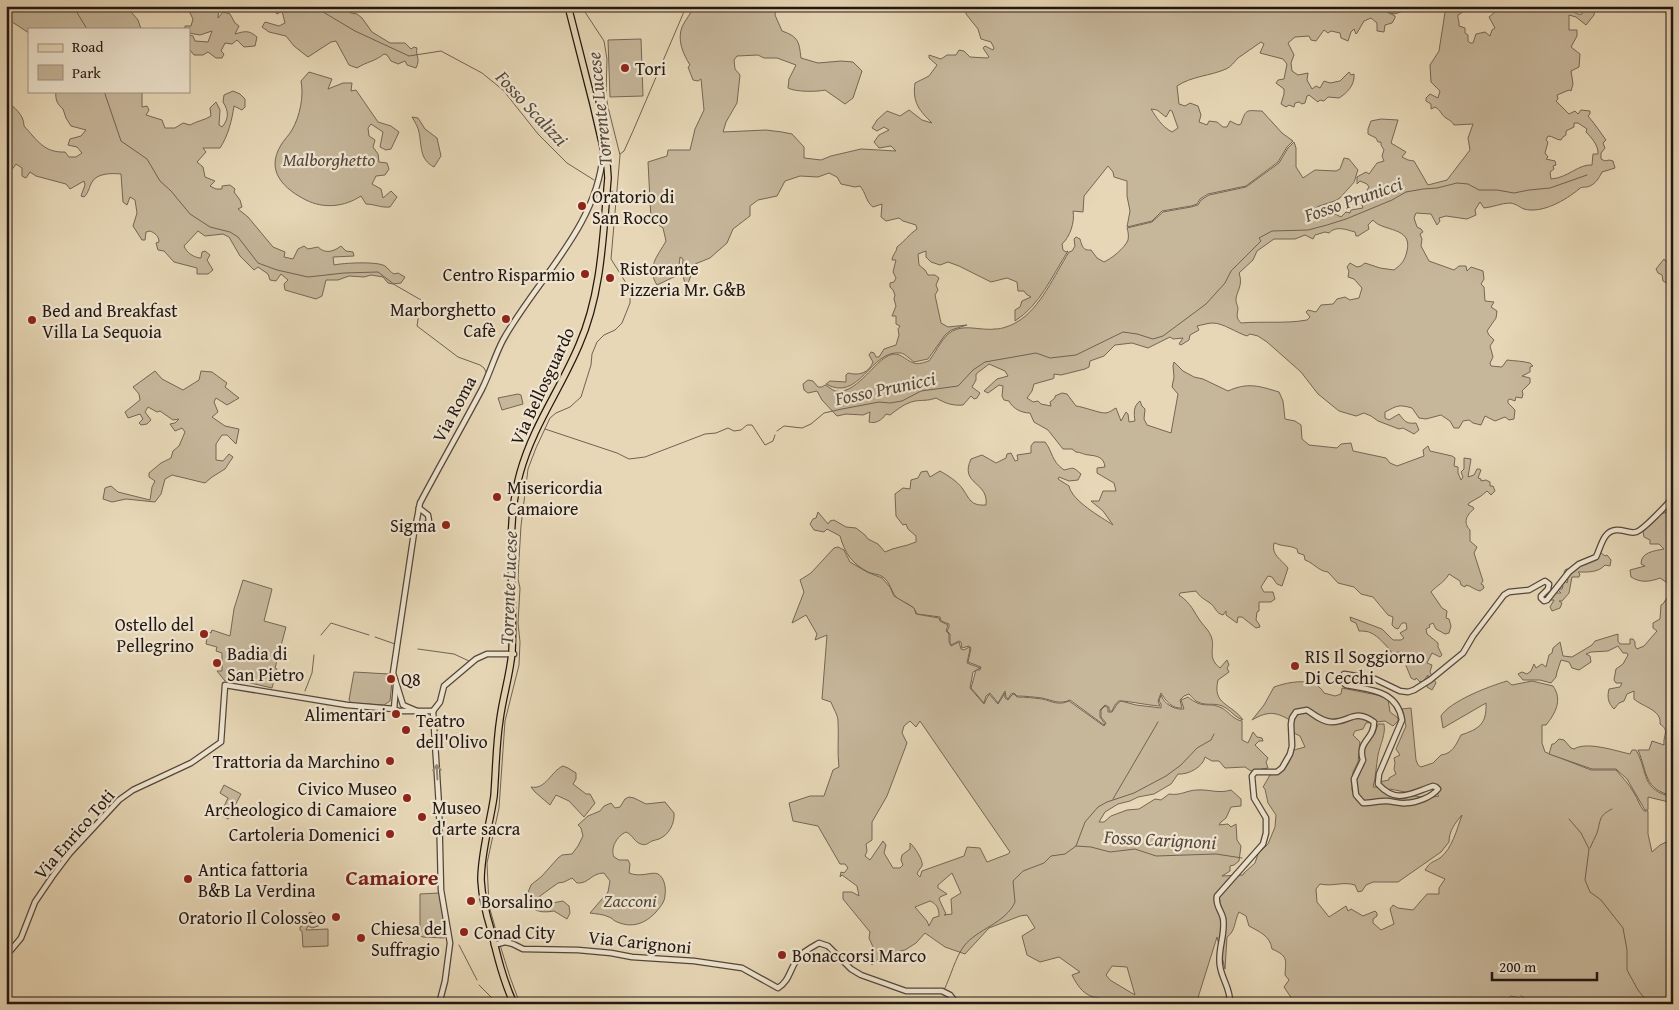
<svg xmlns="http://www.w3.org/2000/svg" width="1679" height="1010" font-family="'Gentium Book Plus',serif">
<style>
.green{fill:#c6b69a;stroke:#746656;fill-rule:evenodd}
.lines{fill:none;stroke-linecap:round;stroke-linejoin:round}
.stream{stroke:#706253;stroke-width:1}
.minor-casing{stroke:#53463b;stroke-width:7}
.major-casing{stroke:#221612;stroke-width:8}
.minor{stroke:#efe5d0;stroke-width:4.5}
.major{stroke:#e7d7b6;stroke-width:5.5}
.oneway{stroke:#93887a}
.poi-dot{fill:#8f2418;stroke:#efe5d0;stroke-width:2}
.labels{text-anchor:middle;dominant-baseline:central;stroke-width:4.5;stroke-linejoin:round;paint-order:stroke}
.poi-label{font-size:18px;fill:#221612;stroke:#efe5d0;text-anchor:start}
.park-label{font-size:18px;font-style:italic;fill:#53463b;stroke:#efe5d0}
.street-label{font-size:18px;fill:#221612;stroke:#efe5d0}
.water-label{font-size:19px;font-style:italic;fill:#56493d;stroke:#efe5d0}
.district-label{font-size:22px;font-weight:bold;fill:#7a1f14;stroke:#efe5d0}
</style>
<rect width="100%" height="100%" fill="#e7d7b6"/>
<filter id="stains"><feTurbulence type="fractalNoise" baseFrequency=".004" numOctaves="4"/><feColorMatrix values="0 0 0 0 .2 0 0 0 0 .09 0 0 0 0 .02 0 0 0 .5 -.17"/></filter>
<radialGradient id="worn" r=".72"><stop offset=".6" stop-color="#630" stop-opacity="0"/><stop offset="1" stop-color="#630" stop-opacity=".3"/></radialGradient>
<g class="green">
<polygon points="6,6 126,6 138,20 141,29 29,29 29,33 6,18"/>
<path d="M182,6H219L218,18L223,12L230,14L235,23L239,26L235,34C245,31 249,30 257,37L255,46L244,47L237,40L232,44L225,43L221,51L224,54L222,58H216L208,52L203,55H194L189,49V35L193,36L195,41L208,42L212,31L200,35L189,33V29H185V26H191L193,19L189,11L182,9Z"/>
<path d="M270,6H340L351,13L357,14L362,18L372,32L390,43H405L411,49L414,47L417,48C415,56 421,58 416,68L407,65L405,61L398,64L391,61L387,55L384,54C376,61 366,62 357,68L349,65L336,41L331,42L308,57L294,46L286,36L269,32L262,27L265,22L279,26L285,23L282,11L277,14Z"/>
<path d="M694,6H801L800,9H776L775,15L782,31C799,37 799,42 801,58L818,63L841,61L853,62L862,71L853,98L845,104L825,90C817,92 795,92 788,88L789,79L796,65L777,58H764L758,55L737,56L734,60L735,69L740,75L737,103L726,122L723,132L766,130L782,132L792,134L804,147V158L821,160L831,156L861,149L896,151L891,146L879,148L874,142L879,135L889,130L884,127L877,131L872,128L877,120L887,111L900,116L909,110L922,120L932,123C920,111 912,103 915,83L929,76L937,65L929,58V55L941,59L947,55H956L959,50L964,51L970,57L987,58L989,57L983,48L985,46L993,50L994,48L991,42L981,39L978,29L966,14V6H1398L1401,12L1394,14L1387,12L1395,16V18L1392,23L1385,25L1384,32L1377,31V23L1371,18L1364,21L1357,33L1356,34L1354,29L1351,32L1348,41L1341,38L1340,33L1331,31L1328,33L1324,30L1316,41L1311,40L1309,36L1295,37L1288,43L1294,55L1291,63L1292,71L1298,75L1308,73L1307,80L1312,89L1316,86L1320,88L1324,81L1330,83L1340,81L1349,72L1351,75L1354,74C1355,85 1347,93 1339,98L1328,97L1324,101L1320,100L1318,102L1309,95L1307,96L1305,103L1302,104L1299,102L1295,103L1294,107L1289,105L1286,107L1281,104L1284,94V89L1276,83L1278,80L1284,79L1287,64L1283,59L1260,53L1264,44L1261,42C1253,47 1246,53 1238,58C1234,62 1231,67 1226,69C1210,76 1192,76 1177,86L1179,104L1185,106L1190,103L1198,106L1201,115L1199,122L1207,125L1209,121L1217,122L1223,127H1227L1230,121L1238,125L1241,124C1246,107 1248,111 1262,111L1282,133L1293,141L1287,147L1278,162L1246,186L1208,194L1200,199L1197,204L1191,206L1162,211L1152,221L1127,227L1130,211L1127,196V181L1114,177L1113,172L1108,166L1084,196L1083,212L1073,211C1075,222 1070,237 1062,244L1063,250L1066,252L1068,251C1052,276 1040,305 1015,321V310L1020,307L1022,301L1031,297L1026,294L1024,291H1018L1017,282L1007,278L991,282L959,266L948,262L940,265L931,262L926,257V251L918,254L919,265L925,270L928,275H935L939,278L936,285L938,290L935,295L941,323L948,327L967,325L951,330L945,335L928,359L914,362C910,359 905,354 901,353C870,349 860,403 826,384L830,381L846,382V375L848,373C859,376 869,373 873,362L869,355L871,352L874,353L876,357H879L884,349L896,345L899,335L898,329L900,326L896,324V316H892L896,306L894,299L895,295L893,290L890,287V283L894,282L896,278L893,272L896,260H892C892,255 897,252 897,247C905,241 909,234 917,229L916,225L903,221L899,218L886,221L881,217L882,204L873,207C866,202 866,193 860,186L855,187L841,184L837,177L829,173L818,177L800,176L785,181L777,196L758,200L750,206V216L733,229L727,243L710,258L695,264L686,289L682,270L683,259L680,257L678,275L657,285C646,268 657,257 666,241L663,228L651,219L648,162L667,156L668,150H690L695,129L704,110L701,79L698,81L693,80L688,67L690,65C683,54 677,40 682,27C685,20 691,14 694,6ZM1151,109L1157,110L1166,117L1170,110L1172,111L1178,128L1172,132C1161,126 1157,118 1151,109Z"/>
<path d="M1446,6H1472L1458,15C1457,19 1460,21 1459,26L1465,28V33L1468,35V41L1470,43H1473L1476,34L1485,32L1490,36L1492,30L1495,28L1489,17L1501,7L1502,9L1508,6H1554L1557,9L1563,6H1570C1571,10 1577,16 1582,14L1584,7L1595,6L1594,15L1586,25L1576,17L1569,15V30H1577V36L1571,47L1580,54L1579,67L1571,71L1573,84L1571,91L1569,90L1557,95L1558,99L1556,101L1569,114L1575,111L1578,114L1581,110L1590,111V114L1588,116C1595,124 1600,132 1606,140L1603,143L1605,148L1601,153V159L1605,161L1609,160L1613,161L1615,168L1602,172C1599,178 1596,183 1590,186C1586,188 1582,186 1579,189C1566,200 1542,214 1524,209C1519,207 1517,204 1510,203C1501,203 1494,207 1484,208L1480,202L1475,210L1476,215L1467,219L1446,216L1439,218L1440,221L1437,225L1431,214L1416,213L1414,218L1417,227L1421,229L1423,232L1420,234L1422,239L1421,246L1429,261L1454,270L1459,266H1466L1467,271L1471,267L1483,271L1484,279L1481,284L1484,287L1485,301L1494,302L1491,307L1497,311L1496,318L1487,331L1489,335L1494,340L1490,346L1493,357L1490,363L1491,366L1502,367L1507,360C1515,361 1522,361 1530,363L1533,366L1530,367V372L1522,376L1530,378V383L1522,391L1523,394L1522,398L1516,397L1515,401L1510,399L1508,400V403L1515,410L1514,419L1509,420L1505,417L1495,421L1485,416L1481,425L1473,423L1469,420L1463,421L1459,428H1454L1450,421L1441,415L1426,419L1419,418L1412,408C1398,404 1397,406 1385,412V418L1389,420L1399,414C1405,422 1407,424 1416,423L1419,430L1414,434L1403,428L1399,429L1378,421L1371,416L1364,413L1356,416L1339,411L1318,394L1301,372L1267,342L1258,336L1250,334L1247,336C1237,333 1223,323 1213,323C1208,323 1202,325 1197,326L1199,330L1190,335L1189,340L1181,345L1179,344L1183,338L1173,339L1170,337L1148,348L1132,343L1115,345L1104,356L1090,361L1089,367L1085,369L1061,375L1054,374V378L1052,379L1034,384L1032,391L1027,398L1033,402L1038,401L1041,404L1051,406L1050,402L1055,398V396L1062,393L1067,394L1076,406C1084,407 1099,413 1105,413C1110,413 1113,409 1116,408L1121,421L1126,412L1128,414L1129,422L1135,421C1134,414 1133,406 1140,401L1142,406L1145,409L1144,419L1147,425L1171,433L1178,394L1172,387L1174,377L1173,366L1174,362L1183,371L1194,377L1203,379L1228,391C1248,382 1259,386 1279,392L1283,401L1285,419L1295,421L1301,425L1302,439L1309,445L1337,448L1341,444L1351,443L1353,451L1386,458L1390,463L1397,466L1424,456L1423,450L1428,446L1430,451L1452,456L1455,458L1454,466L1458,467V473L1461,480L1463,477L1461,472L1464,469V458L1471,459L1468,477L1474,475L1477,469H1479L1481,470L1478,478L1481,479V481L1486,480L1490,482V486H1493L1495,491L1491,495L1487,491L1481,496L1469,503L1468,505L1473,507L1474,509C1466,515 1463,523 1470,530V541L1477,547L1474,553L1483,581L1481,584L1483,585L1484,588L1480,591C1475,590 1471,586 1466,585L1465,587L1461,585L1460,581L1449,574C1444,583 1437,585 1431,592L1442,608L1447,611L1446,618L1449,619L1451,626L1449,633L1445,634L1436,629L1433,623L1429,625L1430,627L1426,629L1427,634L1438,643V647L1442,655L1440,657L1432,653L1427,663L1432,665L1430,672L1436,683L1432,690L1427,687L1428,675L1422,683L1421,681L1420,682L1416,678L1415,680L1411,678L1405,663L1402,661L1399,652L1392,653C1389,648 1377,635 1371,633C1368,631 1362,631 1359,631L1356,623L1351,621L1350,617L1382,629L1393,640H1401L1404,638L1400,633L1407,629L1406,623H1402L1398,629L1395,628L1392,625L1393,617L1388,615L1373,597L1361,594L1354,587L1338,583L1328,572C1318,571 1314,563 1305,560L1304,555L1298,553L1297,549C1290,545 1283,547 1275,543H1274C1271,555 1281,559 1288,568L1282,586L1277,584L1272,577L1268,576L1261,587L1264,592H1273L1275,599L1271,602H1259V611L1257,612L1256,620L1259,624L1260,627L1256,628L1242,617H1238L1237,623L1226,615V611L1223,615C1215,613 1216,607 1210,603C1204,599 1200,597 1196,591L1180,593L1179,595C1192,604 1193,611 1201,622C1205,627 1209,631 1211,636C1216,648 1206,657 1220,668L1227,660L1229,665L1227,668L1229,672L1218,680C1212,705 1231,703 1243,720C1236,718 1232,712 1226,708C1215,701 1208,707 1198,702C1195,701 1192,697 1189,694L1184,696L1180,700L1182,708C1172,709 1166,701 1161,693L1158,701L1160,706C1152,706 1123,700 1119,701C1115,703 1114,707 1112,711H1109V707L1105,705L1100,710V717L1105,724L1104,725L1070,700C1059,705 1052,700 1042,698C1034,697 1025,696 1017,696L1014,693L1011,694L1008,699L1006,697L1005,691L998,703L990,693L986,696L984,703L971,688L976,670H980L981,667L968,662L971,648L969,646L962,648L961,642L959,641L951,645L950,642V634L947,631L949,627V624L941,621L940,617L917,614C913,603 904,604 896,597C891,591 890,582 883,577C879,574 872,574 868,572C851,563 845,553 840,536L827,529L824,532L814,530L810,524L813,519L816,518L818,512L828,524L830,521L834,520L846,527L856,528L865,535L868,539L878,544L885,552C894,547 905,547 916,542V536L908,529L906,524L903,525L896,516L895,494L903,488L910,489L911,480L918,478L921,472L927,471L930,477L940,471C947,475 957,481 962,488C970,499 970,506 986,505C989,481 959,485 971,459L982,455L996,463L1006,458L1007,454L1011,453L1015,461L1018,460L1017,455L1031,453V446L1034,442H1045C1053,452 1051,461 1064,470C1074,468 1072,466 1081,474L1078,480L1069,481L1059,477L1058,479L1069,486C1072,501 1101,517 1113,525L1103,511L1091,501H1099L1103,491H1116L1114,483L1097,473V468L1105,467C1104,457 1097,456 1089,455C1084,455 1081,452 1076,452L1072,449H1063L1048,430L1034,422L1030,413C1022,413 1013,409 1009,401L1004,400L1002,396L1003,386L999,385L988,393L984,391L997,379L1008,376L1005,371L989,364L976,374V380L972,387L980,393L977,398L974,399L971,396L963,405C952,406 945,403 936,398C928,401 922,400 915,401C905,403 898,409 890,415L886,414C882,420 876,424 869,422L870,412L863,415L846,414L837,416L822,400L817,391L808,393L804,390L803,384L808,380L813,381L818,387H822L825,385C828,386 832,390 835,391C855,395 872,365 886,357C899,349 904,360 914,363C918,365 925,362 929,361C935,353 940,342 947,335C961,322 978,331 995,329C1002,329 1010,326 1017,322C1040,309 1055,274 1069,252L1072,251L1075,246L1074,239L1076,237L1080,239C1082,246 1083,251 1091,250L1097,258L1104,262C1111,259 1125,248 1128,240C1129,236 1128,231 1127,228L1152,222L1163,212L1191,207L1198,205L1201,200L1209,195L1246,187L1279,163L1288,148L1294,142L1296,148V167L1303,178L1315,170L1336,171L1340,169L1344,158L1349,159L1358,170C1356,174 1356,178 1354,182C1354,183 1342,195 1341,197C1333,205 1312,203 1307,217L1319,214L1328,216L1335,214L1341,217L1346,212L1350,213L1351,210L1363,208L1361,202L1370,198V195L1367,190L1369,187L1367,184L1360,181L1357,184V177L1366,172L1369,174L1377,163L1384,161L1382,156L1384,150L1381,145V142H1378L1376,138L1368,134V129L1371,121L1381,119L1398,120L1391,143L1406,152L1402,157L1408,160L1414,161L1428,185L1447,180L1470,150L1468,138L1473,124L1454,125C1451,120 1450,121 1446,118C1441,115 1441,110 1435,107L1431,109V104L1426,101V98L1430,94L1438,98L1440,91L1431,82L1430,65L1439,51ZM1574,123H1578L1587,129L1586,132C1591,137 1599,146 1598,154H1593L1592,165C1578,164 1568,178 1551,179L1550,172L1554,169L1553,166L1556,165L1555,161L1546,159L1548,157L1545,153L1548,142L1546,140L1548,136C1553,136 1556,140 1561,140L1563,137L1566,135V131L1574,127ZM1373,220C1382,232 1413,226 1407,251C1405,260 1402,264 1394,270L1380,268L1365,263L1361,266L1357,267L1350,263L1347,267L1349,271L1348,277L1354,279L1362,288L1359,298L1350,300L1345,297L1337,299L1333,304L1321,305L1316,312L1308,310L1306,312L1310,317L1307,320C1285,324 1263,321 1241,323C1236,318 1237,315 1238,309C1238,306 1236,303 1236,301C1235,293 1244,286 1239,273L1253,260L1257,251L1274,239H1295L1305,235L1313,239L1315,235L1325,232L1329,233C1336,225 1347,230 1355,232L1356,236H1358L1369,229L1368,225Z"/>
<polygon points="641,39 643,96 610,97 608,40"/>
<path d="M309,72L332,79L328,89L343,83H352L351,91L356,90L378,122L391,126L399,132L391,149L386,150L380,147L383,132L371,124L368,128L369,136L375,140L373,147L378,154L379,162L387,163L389,169L385,175L376,176L372,184L381,189L383,198L391,191L397,197L390,207C381,208 374,204 366,204L361,196C344,207 324,209 306,200C284,189 265,171 281,145C284,140 289,135 292,130C300,116 304,96 301,81Z"/>
<path d="M56,91H142V107L147,106L149,110L146,115L162,120L165,128H175L183,123L190,125C197,121 205,120 211,116L210,108L216,102L220,110L219,125L222,127C229,119 229,111 223,102L224,95L233,91L240,94L245,99V107L242,110L234,106C232,120 228,136 220,148H203L206,152L197,162L203,167L205,177L215,181L210,186L216,189H222V186L230,185L235,189L234,192L240,200L242,207L238,209L248,217L273,247L285,252L284,257L293,259L298,249L304,246L308,249L318,247C325,254 333,252 341,246L346,251L353,252L354,256L333,257L334,265C343,263 377,261 385,266C388,268 390,272 394,274L398,273L405,277L401,283L393,284L388,283L383,277L371,275L364,277L349,276L338,280H326L322,296L316,299L285,290L284,284L288,280L281,274L276,281L270,280L268,274L258,267L254,270L240,256L229,237L223,234L205,236L198,231L184,246C186,252 194,258 201,258L202,252L205,251L210,255L207,260L213,270L208,274H197V268L174,262L164,251L158,250L156,243L159,242C159,236 155,233 150,231L146,232L145,240H142L133,226L137,213L135,200L130,197L127,205L123,202L121,174C112,173 97,173 92,182C89,187 89,192 84,197L81,196L85,185L84,181L70,189L66,184L36,176L30,172L26,178L22,176V168L16,164L8,175L6,174V100C14,108 24,114 24,126C37,140 44,153 65,152L69,157H76L82,153L77,147L68,145L70,139L81,136L86,130L71,126L66,118L63,109C57,104 55,99 56,91Z"/>
<path d="M412,117L418,118L425,129L437,138L441,156L434,167C419,159 422,146 419,132C418,127 415,122 412,117Z"/>
<polygon points="1664,259 1673,269 1673,286 1663,281 1662,275 1658,273 1656,269"/>
<polygon points="155,371 162,379 183,390 199,380 201,371 212,372 227,383 225,387 239,398 227,405 216,398 214,402 218,412 212,417 225,426 239,429 236,444 227,435 222,435 216,444 216,460 223,461 229,454 233,457 225,469 212,477 205,483 172,475 165,479 161,494 155,502 126,499 112,502 103,499 105,488 111,486 118,492 150,500 152,487 155,481 149,477 149,473 161,463 171,458 173,451 179,446 185,432 182,428 175,431 170,424 175,423 179,419 173,420 160,411 157,412 148,407 145,412 151,420 147,424 141,425 139,423 143,419 140,414 128,418 125,412 140,400 139,394 133,387"/>
<polygon points="518,394 521,395 523,404 502,410 498,398"/>
<path d="M1673,502V796C1643,789 1648,773 1638,750H1649L1652,741L1664,745C1663,734 1670,731 1660,724C1662,710 1643,707 1634,699V691L1627,694L1624,701L1619,703L1614,709C1608,703 1607,697 1609,689L1620,687L1622,683H1616L1614,680L1616,669L1623,664L1628,655L1627,653H1623L1618,646L1608,651L1591,652L1586,654L1590,656L1591,662L1579,670L1572,668L1569,662L1561,660L1557,672L1556,677L1551,683L1540,680H1523L1518,674L1522,672L1527,674L1531,671L1534,664L1536,668L1542,664L1546,667L1549,655L1552,653L1553,648L1560,642L1563,656L1572,657L1592,645L1595,641L1618,634V641L1620,644H1630V639H1633L1635,642V646L1637,649L1644,646L1657,631L1653,628V623L1660,619L1661,605L1663,604L1670,593L1672,586L1660,578C1649,582 1641,583 1631,577L1630,570L1645,566L1641,564C1641,552 1654,551 1664,549L1659,544H1650V540L1644,537L1643,532L1655,516L1667,512L1666,509Z"/>
<path d="M838,547L844,550L850,562L867,572L882,578L890,587L894,596L914,608L916,614L939,618L940,621L948,625L946,631L949,634V642L951,646L959,642L961,649L964,650L969,647L970,649L967,663L980,668L973,672L970,688L984,704L989,694L998,704L1005,693V698L1008,700L1012,695L1014,694L1017,697C1025,697 1034,698 1042,699C1052,701 1058,706 1069,701L1104,726L1106,723L1101,717V710L1105,706L1108,708V712H1112L1117,704L1121,701L1136,705L1161,708V704L1159,701L1161,695C1164,704 1174,710 1184,709L1181,700L1188,697C1204,710 1207,701 1222,708C1229,712 1234,720 1242,721V740L1248,743L1253,732L1257,737L1262,738L1263,741H1259L1255,745L1268,758L1266,762L1268,768L1251,771L1245,767L1225,768L1219,761H1212L1205,757C1203,767 1188,775 1178,774L1171,784L1154,794L1138,797L1130,801L1118,804L1105,812L1099,822H1104L1111,816L1127,810L1139,809L1155,799L1161,800L1169,794C1181,796 1187,790 1197,790C1208,789 1219,794 1231,790L1241,799V806L1231,807L1226,818L1221,822L1219,825L1228,824L1231,827L1236,824L1237,840L1241,846L1239,861L1234,865L1230,866V871L1222,876L1243,875L1244,873L1255,863L1258,854L1268,844L1275,827L1276,815L1268,803L1265,789L1263,787L1270,775C1288,771 1287,766 1294,750L1305,747L1300,736L1294,733L1293,722C1277,712 1269,710 1252,720L1264,705L1274,687C1288,682 1315,676 1324,693L1335,696L1341,694L1342,688L1377,695L1388,699L1390,712L1398,718V721L1393,726L1385,721L1366,723L1363,729L1355,731L1353,735L1360,742L1358,762L1353,772L1352,790L1357,801L1359,799C1356,783 1353,778 1364,765L1363,748L1375,733L1378,724H1384C1386,734 1380,745 1378,755C1376,766 1376,777 1373,787H1379V782L1389,780V778L1396,774L1394,769L1395,763L1394,758L1400,755L1396,749L1406,726L1402,709L1411,708L1416,760L1418,765L1421,767L1433,763L1441,755C1452,754 1456,745 1461,735C1479,729 1487,724 1486,703L1443,728L1441,716C1450,701 1490,686 1507,681L1512,685L1532,681L1553,686C1563,700 1555,714 1546,725H1542V743L1545,752L1591,770H1616C1622,777 1629,784 1634,793C1638,799 1639,805 1644,811H1648V834L1652,852L1660,845L1673,839V1004H1533L1523,999L1511,996L1507,1000L1508,1004H1292V999L1284,987L1289,980L1285,975C1286,959 1288,956 1272,949C1270,936 1260,932 1249,926L1246,916L1239,912C1234,921 1236,931 1227,937L1225,969L1217,937L1196,1004H1100L1099,998C1085,997 1078,987 1072,975L1080,972L1059,957L1040,962L1027,955L1022,936L1035,928L1027,915L1020,916L989,928L965,954L945,947L925,933L916,943L905,950L883,955L872,965L864,957L873,947L869,938L870,932L843,899V892H852L859,896L857,886L842,875L840,877L841,872L844,873L848,868L845,864H840L818,826L793,821L789,803L810,796H824L833,770L839,767C837,752 839,737 838,721C838,715 833,708 831,702L822,699L827,635L815,640L817,634L806,615L792,623L804,592L800,580L811,573L834,548ZM910,721L916,727L920,721L1010,852L1008,854L987,862L980,848L967,847L964,856L922,871L920,877L917,874C918,871 920,869 922,866C924,861 914,846 910,843V849L902,855L901,860L903,865L900,868H893L884,853L886,845L883,841L870,860L865,856L867,851L866,844L872,840V822L887,796L907,743L902,733L904,726ZM1439,787L1436,793L1439,796L1428,798L1415,796L1399,797L1388,792L1390,789L1405,792ZM1462,815C1457,829 1452,849 1440,858C1432,863 1431,861 1425,870L1445,879L1439,888V894H1427L1413,910L1398,908L1393,905L1390,909L1394,924L1381,930L1373,923V919L1377,916V913L1375,911L1363,916L1351,909L1348,911L1346,906L1329,917L1317,902L1316,889L1320,884C1334,887 1342,881 1355,885L1358,892L1362,891L1366,885L1373,882H1398L1441,852L1449,842C1449,831 1455,823 1462,815ZM952,873L961,893L951,899L952,914L944,915L946,914L939,899L940,897L947,894L938,888V885ZM930,901C937,904 939,909 939,916L933,918L929,926L927,921L915,907ZM1112,966L1127,967L1135,995L1110,980L1106,975Z"/>
<path d="M1601,553L1605,556L1607,555L1611,560L1610,566L1605,565C1598,573 1587,572 1578,572L1580,574L1579,577H1572L1569,593L1562,601H1559L1562,603L1560,608L1552,611L1550,607L1554,600H1550L1555,593H1561L1557,589H1562L1563,586H1560L1565,581L1567,583L1568,579L1564,572L1566,569L1574,570L1578,565Z"/>
<polygon points="243,580 272,589 264,621 286,627 275,668 277,669 272,688 242,681 225,681 217,671 222,671 222,653 216,651 217,647 206,644 208,632 211,633 212,630 230,636 234,609"/>
<polygon points="354,672 389,674 389,682 392,682 390,701 384,705 351,703 349,700"/>
<path d="M1559,739L1564,740L1571,748L1574,749C1587,741 1616,751 1630,754L1632,750H1636C1649,773 1640,790 1673,797V803L1648,797V810H1645L1627,779L1616,769H1592L1549,754L1552,744H1554Z"/>
<path d="M563,766L568,768L576,773V779L573,784L586,794H590L595,803L584,817L569,801L556,795L550,805L535,792L531,787C546,790 551,771 563,766Z"/>
<polygon points="224,785 241,794 228,819 220,815 228,798 220,793"/>
<path d="M629,797L634,798L646,804L665,802L674,813C675,823 669,835 659,839C657,840 654,840 652,841C648,843 646,846 641,844C634,842 633,835 626,832C617,836 610,848 614,857L619,860H628L630,864L629,873C641,878 652,871 658,874C665,878 666,889 665,895C665,902 660,907 656,912C645,924 631,929 615,921C612,919 612,918 609,917C603,914 596,914 590,913L608,892L610,881L604,873C591,873 589,884 577,883L572,878L564,882L558,883L540,896L542,905L563,901L569,906L570,913L567,919L554,911C543,913 535,912 527,904V895L531,885L542,876L558,858L562,855L572,854L578,846L583,836L581,828L578,825L588,816L600,811L604,806L611,803L615,808L620,807L625,799Z"/>
<polygon points="439,893 446,936 444,938 422,937 420,935 420,894"/>
<polygon points="310,912 316,915 315,922 318,922 321,925 312,928 308,926 306,930 328,929 328,946 303,947 302,931 300,930 300,927 304,925 302,921"/>
</g>
<g class="lines">
<g class="stream">
<polyline points="73,6 87,29"/>
<polyline points="313,6 355,31 409,56 441,51 482,73 503,90 538,134 567,163 594,180"/>
<polyline points="104,91 121,141 147,159 160,181 171,191 190,214 210,227 230,232 238,237 258,263 277,270 308,277 344,273 378,272 395,285 421,300 417,326 458,357 480,365 484,368 487,374"/>
<polyline points="620,154 624,151 633,131 683,14 684,6"/>
<polyline points="610,190 617,195"/>
<polyline points="545,429 617,453 629,459 645,457 705,434 716,433 728,428 734,431 741,430 747,425 752,425 765,445 773,441 775,435"/>
<polyline points="777,431 784,426 802,428 811,424 824,413 842,409 879,402 890,403 902,401 921,391 958,386 973,370 985,362 1036,353 1050,358 1076,355 1123,332 1137,334 1153,339 1163,336 1206,304 1225,283 1231,271 1261,241 1259,238 1272,231 1308,230 1327,225 1346,219 1392,200 1406,192 1423,189 1437,188 1457,183 1468,184 1479,190 1497,190 1514,193 1529,190 1550,188 1587,175"/>
<polyline points="321,635 331,623 369,635"/>
<polyline points="375,637 395,644"/>
<polyline points="418,649 454,654 469,661"/>
<polyline points="6,683 8,684"/>
<polyline points="305,691 312,673 314,655"/>
<polyline points="1113,799 1158,722"/>
<polyline points="1569,819 1581,833 1589,849 1585,880 1590,892 1601,900 1623,928 1627,950 1627,970 1638,990 1649,1004"/>
<polyline points="1076,846 1085,822 1098,807 1107,802 1134,793 1166,776 1181,765 1197,748 1211,740 1214,734"/>
<path d="M1590,848C1592,843 1595,838 1597,833C1601,820 1598,816 1612,809"/>
<polyline points="499,941 489,906 487,863 499,808 505,721 519,665 520,642 518,623 520,588 518,579 519,559 521,526 528,469 536,448 550,418 556,413 570,407 581,397 591,365 592,354 597,342 604,335 615,330 622,323 630,303 630,293 626,283 611,259 620,155 608,107 606,95 607,59 604,41 581,6"/>
<polyline points="459,945 477,980"/>
<polyline points="500,945 510,977 520,1004"/>
<polyline points="479,985 498,1004"/>
<path d="M944,990C951,976 955,958 964,946C977,929 1006,923 1015,902L1013,881L1023,871L1044,863L1051,856L1065,854L1076,846L1091,847L1110,852L1135,849L1156,856L1216,854L1242,858"/>
<polyline points="1521,996 1528,1000 1544,1004"/>
</g>
<g class="minor-casing">
<g id="minor">
<polyline points="415,526 424,526 429,521 428,515 419,508"/>
<polyline points="394,709 396,685"/>
<path d="M417,711L403,705L393,673L415,526C418,518 418,511 420,503C440,465 462,427 482,389C490,373 495,355 503,340C537,279 597,227 603,154"/>
<polyline points="433,711 439,806 441,890 450,943 445,981 439,1004"/>
<polyline points="433,711 440,702 444,686 476,659 487,654 514,654"/>
<path d="M494,945L505,942L513,944L523,949L578,950L611,953L632,957L694,961L742,968L778,988C790,981 790,967 799,957C804,951 812,947 819,943L828,946L851,969L861,975L906,991H942L950,995L957,1004"/>
<polyline points="6,956 21,938 35,902 52,877 70,853 119,800 133,790 191,763 221,742 225,685 347,705 394,709 398,711 433,711"/>
<path d="M1230,1004C1231,989 1222,980 1220,966C1217,950 1226,934 1223,918C1221,910 1215,905 1217,896L1263,844L1266,833V818L1254,798L1252,776L1255,772H1277L1282,768L1290,754L1292,746L1291,724L1292,718L1296,712L1307,710C1314,715 1323,722 1332,722C1350,722 1354,708 1374,722C1374,740 1357,741 1363,760L1354,779L1356,795L1363,803C1371,803 1378,801 1386,801C1393,801 1399,804 1406,803C1416,803 1432,797 1438,789L1436,787L1433,786C1411,793 1397,805 1378,784L1379,774L1402,720C1397,690 1370,690 1346,685L1342,682L1344,674L1375,679L1400,691L1408,692L1414,690L1430,680L1463,653L1473,636L1504,595L1509,592L1529,590L1545,581L1549,584L1548,589L1541,596V598L1544,601L1547,600L1569,572L1579,564L1596,557C1601,547 1603,531 1616,530C1623,529 1629,534 1636,532C1642,531 1668,504 1673,497"/>
</g>
</g>
<g class="major-casing">
<path id="major" d="M514,1004C503,980 497,955 491,930C486,914 482,898 481,880C481,852 490,824 494,796C496,770 496,744 500,719C503,696 510,675 512,652C515,592 504,531 520,473C533,426 560,390 579,345C602,293 603,234 608,178L607,164L593,104L568,6"/>
</g>
<use href="#minor" class="minor"/>
<use href="#major" class="major"/>
</g>
<defs><path id="oneway-shaft" d="M-6 0H5M1.5-3L5.5 0L1.5 3" fill="none" stroke-width="1.6" stroke-linecap="round" stroke-linejoin="round" transform="scale(1.25)"/></defs>
<use class="oneway" href="#oneway-shaft" transform="translate(437 772) rotate(-93)"/>
<g class="poi-dot">
<circle cx="625" cy="68" r="5"/>
<circle cx="582" cy="206" r="5"/>
<circle cx="585" cy="274" r="5"/>
<circle cx="610" cy="278" r="5"/>
<circle cx="506" cy="319" r="5"/>
<circle cx="32" cy="320" r="5"/>
<circle cx="497" cy="497" r="5"/>
<circle cx="446" cy="525" r="5"/>
<circle cx="204" cy="634" r="5"/>
<circle cx="217" cy="663" r="5"/>
<circle cx="1295" cy="666" r="5"/>
<circle cx="391" cy="679" r="5"/>
<circle cx="396" cy="714" r="5"/>
<circle cx="406" cy="730" r="5"/>
<circle cx="390" cy="761" r="5"/>
<circle cx="407" cy="798" r="5"/>
<circle cx="422" cy="817" r="5"/>
<circle cx="390" cy="834" r="5"/>
<circle cx="188" cy="879" r="5"/>
<circle cx="471" cy="901" r="5"/>
<circle cx="336" cy="917" r="5"/>
<circle cx="464" cy="932" r="5"/>
<circle cx="361" cy="938" r="5"/>
<circle cx="782" cy="955" r="5"/>
</g>
<g class="labels">
<g class="poi-label">
<text x="635" y="68">Tori</text>
<text x="592" y="196">Oratorio di<tspan x="592" dy="21">San Rocco</tspan></text>
<text x="620" y="268">Ristorante<tspan x="620" dy="21">Pizzeria Mr. G&amp;B</tspan></text>
<text x="575" y="274" text-anchor="end">Centro Risparmio</text>
<text x="496" y="309" text-anchor="end">Marborghetto<tspan x="496" dy="21">Cafè</tspan></text>
<text x="42" y="310">Bed and Breakfast<tspan x="42" dy="21">Villa La Sequoia</tspan></text>
<text x="507" y="487">Misericordia<tspan x="507" dy="21">Camaiore</tspan></text>
<text x="436" y="525" text-anchor="end">Sigma</text>
<text x="194" y="624" text-anchor="end">Ostello del<tspan x="194" dy="21">Pellegrino</tspan></text>
<text x="227" y="653">Badia di<tspan x="227" dy="21">San Pietro</tspan></text>
<text x="1305" y="656">RIS Il Soggiorno<tspan x="1305" dy="21">Di Cecchi</tspan></text>
<text x="401" y="679">Q8</text>
<text x="386" y="714" text-anchor="end">Alimentari</text>
<text x="416" y="720">Teatro<tspan x="416" dy="21">dell'Olivo</tspan></text>
<text x="380" y="761" text-anchor="end">Trattoria da Marchino</text>
<text x="397" y="788" text-anchor="end">Civico Museo<tspan x="397" dy="21">Archeologico di Camaiore</tspan></text>
<text x="432" y="807">Museo<tspan x="432" dy="21">d'arte sacra</tspan></text>
<text x="380" y="834" text-anchor="end">Cartoleria Domenici</text>
<text x="198" y="869">Antica fattoria<tspan x="198" dy="21">B&amp;B La Verdina</tspan></text>
<text x="481" y="901">Borsalino</text>
<text x="326" y="917" text-anchor="end">Oratorio Il Colosseo</text>
<text x="371" y="928">Chiesa del<tspan x="371" dy="21">Suffragio</tspan></text>
<text x="474" y="932">Conad City</text>
<text x="792" y="955">Bonaccorsi Marco</text>
</g>
<g class="park-label">
<text x="329" y="159">Malborghetto</text>
<text x="630" y="900">Zacconi</text>
</g>
<g class="street-label">
<text transform="translate(542 386) rotate(-65)">Via Bellosguardo</text>
<text transform="translate(454 409) rotate(-62)">Via Roma</text>
<text transform="translate(74 834) rotate(-49)">Via Enrico Toti</text>
<text transform="translate(640 942) rotate(6)">Via Carignoni</text>
</g>
<g class="water-label">
<text transform="translate(532 108) rotate(47)">Fosso Scalizzi</text>
<text transform="translate(599 109) rotate(-96)">Torrente Lucese</text>
<text transform="translate(1353 199) rotate(-19)">Fosso Prunicci</text>
<text transform="translate(885 388) rotate(-12)">Fosso Prunicci</text>
<text transform="translate(508 588) rotate(-88)">Torrente Lucese</text>
<text transform="translate(1160 839) rotate(3)">Fosso Carignoni</text>
</g>
<g class="district-label">
<text x="392" y="877">Camaiore</text>
</g>
</g>
<rect width="1679" height="1010" fill="none" stroke="#e7d7b6" stroke-width="25"/>
<rect x="8" y="8" width="1664" height="995" fill="none" stroke="#221612" stroke-width="2.5"/>
<rect x="12" y="12" width="1654" height="985" fill="none" stroke="#221612"/>
<rect x="28" y="28" width="162" height="65" fill="#efe5d0" stroke="#9d9284"/>
<rect x="38" y="44" width="25" height="8" fill="#e7d7b6" stroke="#9d9284"/>
<text x="72" y="52" font-size="15" fill="#221612">Road</text>
<rect x="38" y="65" width="25" height="15" fill="#c6b69a" stroke="#9d9284"/>
<text x="72" y="78" font-size="15" fill="#221612">Park</text>
<path d="M1492 972v8h105v-8" fill="none" stroke="#221612" stroke-width="2.5"/>
<text x="1499" y="972" font-size="15" fill="#221612" stroke="#efe5d0" stroke-width="4" paint-order="stroke">200 m</text>
<rect width="100%" height="100%" filter="url(#stains)"/>
<rect width="100%" height="100%" fill="url(#worn)"/>
</svg>
